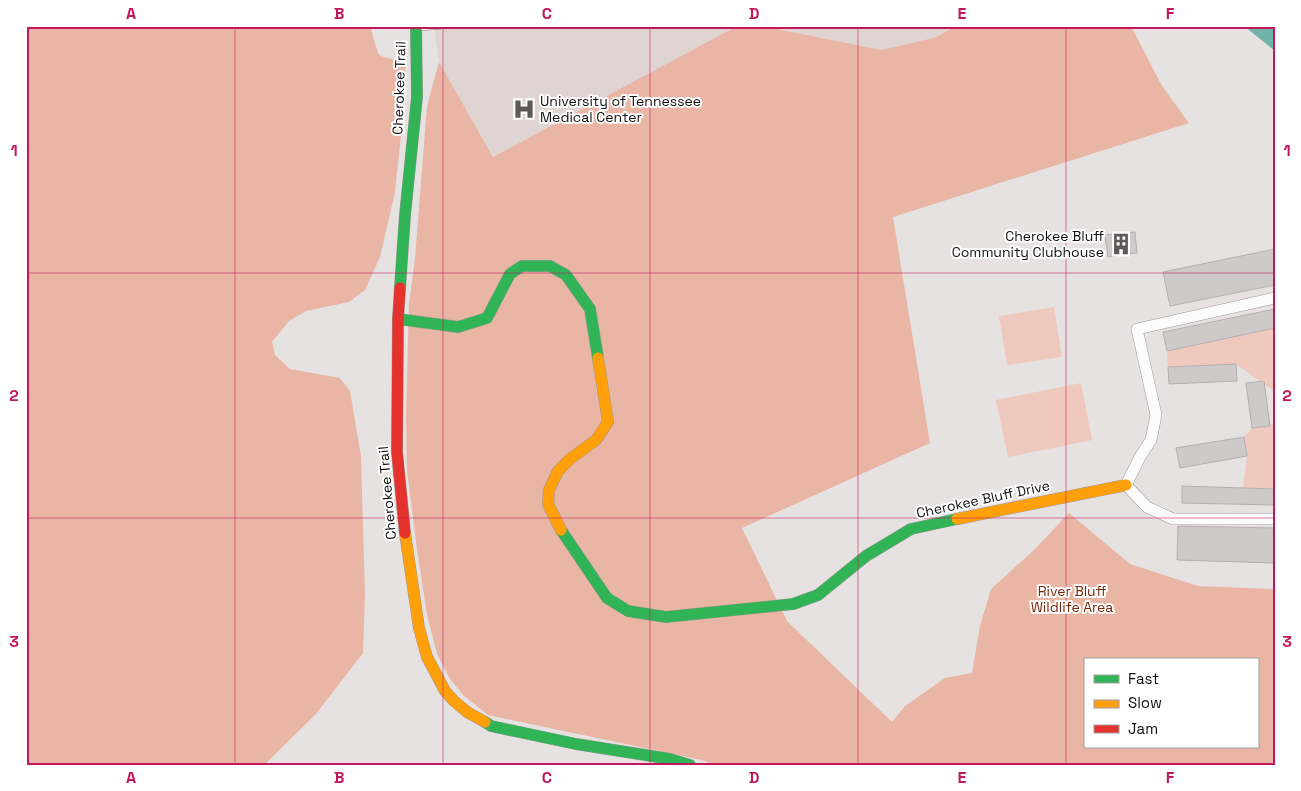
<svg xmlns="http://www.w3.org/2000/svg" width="1301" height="791" font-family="'Space Grotesk',sans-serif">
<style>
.built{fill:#dfd4d1}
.green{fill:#efc9bd}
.forest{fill:#e9b5a5;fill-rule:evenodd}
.water{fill:#70b3a9}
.building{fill:#cecaca;stroke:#b4b0af}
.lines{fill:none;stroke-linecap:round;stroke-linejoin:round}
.lane-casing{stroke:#9d9998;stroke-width:7}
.street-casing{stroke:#9d9998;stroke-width:12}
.fast-casing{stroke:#9d9998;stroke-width:12}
.slow-casing{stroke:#9d9998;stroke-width:12}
.jam-casing{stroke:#9d9998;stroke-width:12}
.lane{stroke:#fbfbfb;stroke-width:5.5}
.street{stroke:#fbfbfb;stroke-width:11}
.fast{stroke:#30b455;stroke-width:11}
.slow{stroke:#ff9f0a;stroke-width:11}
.jam{stroke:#e5322d;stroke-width:11}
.grid{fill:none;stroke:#c2185b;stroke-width:1;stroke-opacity:0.55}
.labels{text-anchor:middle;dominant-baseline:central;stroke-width:4;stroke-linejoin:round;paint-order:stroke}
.street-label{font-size:14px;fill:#110f0e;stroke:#fff}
.poi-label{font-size:14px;fill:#110f0e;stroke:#fff;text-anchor:start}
.park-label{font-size:14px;fill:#772908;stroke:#fff}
.neatline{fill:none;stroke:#c2185b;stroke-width:2}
.grid-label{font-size:16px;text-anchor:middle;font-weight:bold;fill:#c2185b}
</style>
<rect width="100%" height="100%" fill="#e7e2e2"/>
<g class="built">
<polygon points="434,26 737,26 493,157 439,62"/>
<polygon points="762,26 955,26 937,37 882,50"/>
</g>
<g class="green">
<polygon points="1054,307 1062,357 1007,365 999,316"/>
<polygon points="1275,328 1275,392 1236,364 1168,367 1167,351"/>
<polygon points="1081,383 1092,440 1008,457 996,400"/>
<polygon points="1275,424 1275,488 1243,488 1247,456 1244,437 1252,428"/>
</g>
<g class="forest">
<path d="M26,26H370L375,44L379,55C388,59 396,59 405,63L406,89L395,192L380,257L365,290L349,302L306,311L289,321L272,342L275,355L290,369L340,378L350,391L361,456L365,594L363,653L316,714L264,765H26Z"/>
<path d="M737,26H762L882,50L937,37L955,26H1130L1133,30L1162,86L1189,123L893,217L930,443L742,528L787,621L892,722L905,706L945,678L972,673L980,626L991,589L1034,550L1069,513L1130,564L1198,586L1275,589V765H715L702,760L488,715L464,696L450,679L437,654L427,615L417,549L407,471L406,415L409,304L415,258L427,106L439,62L493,157ZM1085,660H1257V747H1085Z"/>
</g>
<polygon class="water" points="1244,26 1275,26 1275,51"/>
<g class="building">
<polygon points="1135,232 1137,253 1108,257 1105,235"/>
<polygon points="1275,249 1275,285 1170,306 1163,272"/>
<polygon points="1275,309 1275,328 1167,351 1163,332"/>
<polygon points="1236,364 1237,381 1169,384 1168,367"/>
<polygon points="1264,381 1270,426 1252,428 1246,383"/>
<polygon points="1244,437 1247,456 1180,468 1176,448"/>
<polygon points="1182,486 1275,489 1275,505 1182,503"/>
<polygon points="1178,526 1275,528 1275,563 1177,560"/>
</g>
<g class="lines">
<g class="lane-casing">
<polyline id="lane" points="416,28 439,26"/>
</g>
<g class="street-casing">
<polyline id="street" points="1275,298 1137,329 1156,415 1151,440 1140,457 1126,485 1147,507 1173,519 1275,519"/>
</g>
<g class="fast-casing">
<g id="fast">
<polyline points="400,288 405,215 417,97 416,26"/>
<polyline points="398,319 458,327 487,318 510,274 522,266 550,266 566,275 590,309 598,358"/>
<polyline points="561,530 607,598 628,611 666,617 793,604 818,595 866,556 911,529 957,519"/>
<polyline points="485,722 491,726 576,744 670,759 690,765"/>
</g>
</g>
<g class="slow-casing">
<g id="slow">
<polyline points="957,519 1126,485"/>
<polyline points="561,530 548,504 549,490 558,471 570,459 596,440 608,422 598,358"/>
<polyline points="405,533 419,628 427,657 445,691 454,701 467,712 485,722"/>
</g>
</g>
<g class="jam-casing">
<polyline id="jam" points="400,288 398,319 397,452 405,533"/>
</g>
<use href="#lane" class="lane"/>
<use href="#street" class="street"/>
<use href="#fast" class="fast"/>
<use href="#slow" class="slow"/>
<use href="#jam" class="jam"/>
</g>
<path class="grid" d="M235,26V765M443,26V765M650,26V765M858,26V765M1066,26V765M26,273H1275M26,518H1275"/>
<defs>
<g id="hospital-bare" transform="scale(1.725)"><path d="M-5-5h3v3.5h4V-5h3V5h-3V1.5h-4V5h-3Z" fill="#5c5958" stroke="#fff" stroke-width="2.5" paint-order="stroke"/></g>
<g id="building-bare" transform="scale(1.725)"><path d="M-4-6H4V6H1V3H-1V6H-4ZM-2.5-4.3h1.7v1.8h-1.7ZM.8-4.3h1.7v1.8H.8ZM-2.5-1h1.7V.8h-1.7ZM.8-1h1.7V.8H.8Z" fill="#5c5958" stroke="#fff" stroke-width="2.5" paint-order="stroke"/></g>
</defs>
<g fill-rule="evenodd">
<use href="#hospital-bare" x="524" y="109"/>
<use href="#building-bare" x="1121" y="244"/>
</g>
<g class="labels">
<g class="street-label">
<text transform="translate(399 88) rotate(-88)">Cherokee Trail</text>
<text transform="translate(387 493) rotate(-95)">Cherokee Trail</text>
<text transform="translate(983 499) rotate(-12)">Cherokee Bluff Drive</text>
</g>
<g class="poi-label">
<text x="540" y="101">University of Tennessee<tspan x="540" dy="16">Medical Center</tspan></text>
<text x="1104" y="236" text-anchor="end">Cherokee Bluff<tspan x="1104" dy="16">Community Clubhouse</tspan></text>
</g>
<g class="park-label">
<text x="1072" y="591">River Bluff<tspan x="1072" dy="16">Wildlife Area</tspan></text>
</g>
</g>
<rect width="1301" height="791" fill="none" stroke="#ffffff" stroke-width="55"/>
<rect x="1084" y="658" width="175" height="90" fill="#ffffff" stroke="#a09f9f"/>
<rect x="1094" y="675" width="25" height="8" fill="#30b455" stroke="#a09f9f"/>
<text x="1128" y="684" font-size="15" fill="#110f0e">Fast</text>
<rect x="1094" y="700" width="25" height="8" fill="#ff9f0a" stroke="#a09f9f"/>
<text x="1128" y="708" font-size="15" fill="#110f0e">Slow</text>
<rect x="1094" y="725" width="25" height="8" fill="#e5322d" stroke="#a09f9f"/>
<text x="1128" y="734" font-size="15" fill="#110f0e">Jam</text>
<rect x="28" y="28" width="1246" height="736" class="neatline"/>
<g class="grid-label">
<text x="131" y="19">A</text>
<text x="339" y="19">B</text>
<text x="547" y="19">C</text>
<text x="754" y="19">D</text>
<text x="962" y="19">E</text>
<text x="1170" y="19">F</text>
<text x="14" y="156">1</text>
<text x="1287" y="156">1</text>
<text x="14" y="401">2</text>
<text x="1287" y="401">2</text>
<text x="14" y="647">3</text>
<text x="1287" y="647">3</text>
<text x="131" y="783">A</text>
<text x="339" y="783">B</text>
<text x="547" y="783">C</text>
<text x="754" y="783">D</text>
<text x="962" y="783">E</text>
<text x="1170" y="783">F</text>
</g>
</svg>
